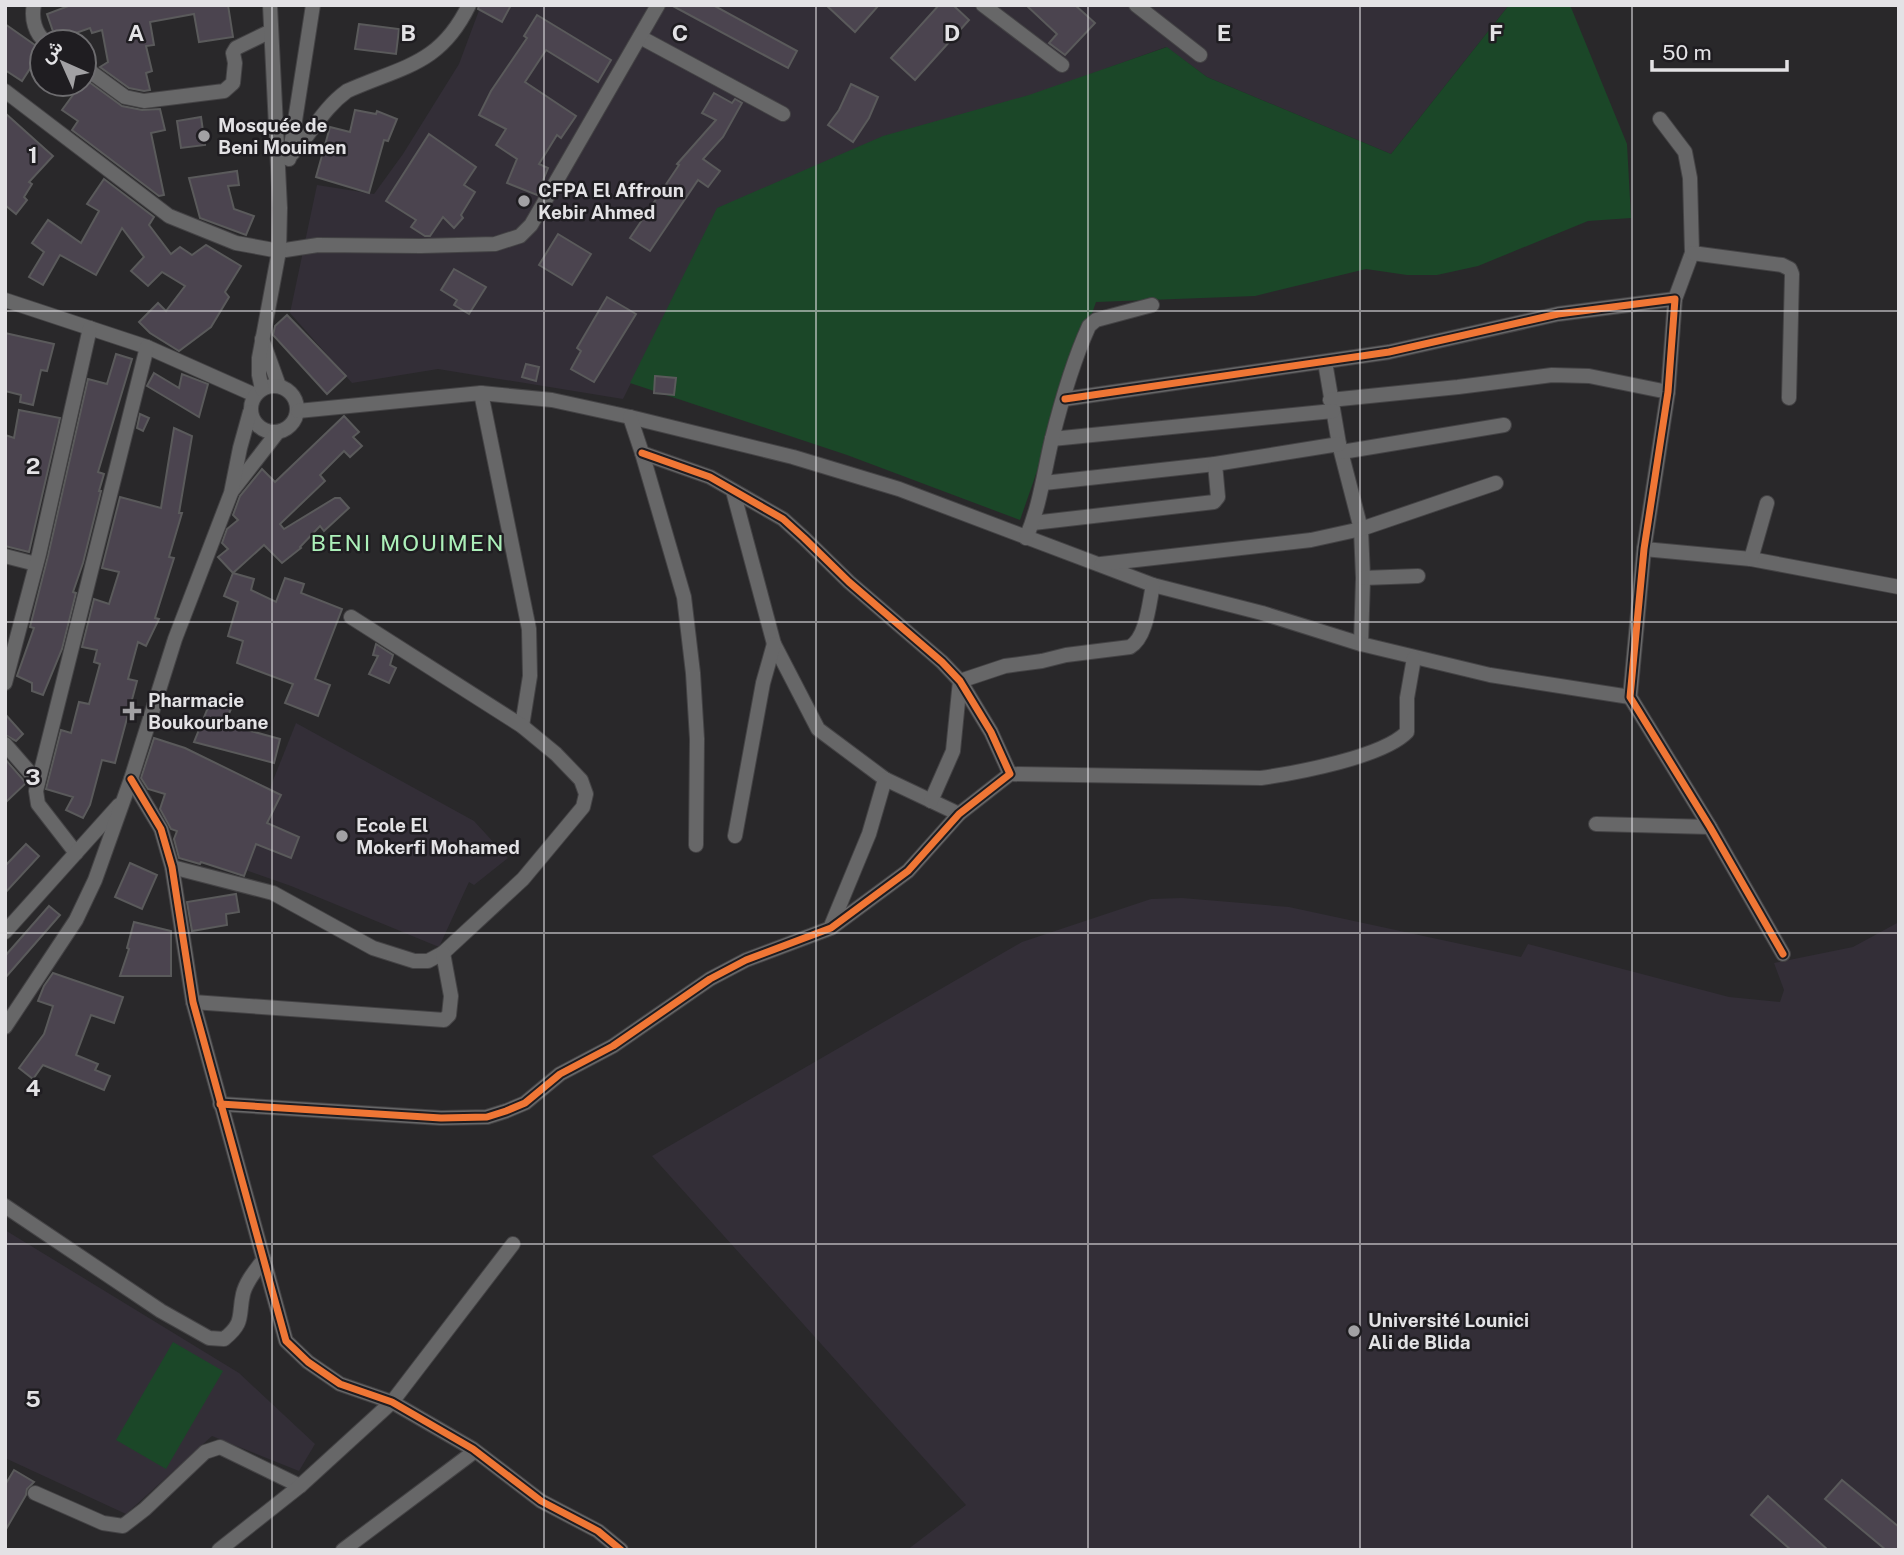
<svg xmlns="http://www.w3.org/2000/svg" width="1904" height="1555" font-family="'Public Sans',Vazirmatn,sans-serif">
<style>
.built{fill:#332e37}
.green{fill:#1b4728}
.building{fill:#4b444f;stroke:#5a5a5b;stroke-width:2}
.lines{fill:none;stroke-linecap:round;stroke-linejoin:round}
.street-casing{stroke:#444345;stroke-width:16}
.street{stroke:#676768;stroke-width:14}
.cycleway-casing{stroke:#1f1d21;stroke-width:11}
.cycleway{stroke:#f07635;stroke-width:7}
.grid{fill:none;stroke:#e3e2e5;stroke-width:2;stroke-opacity:0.55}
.poi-dot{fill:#a2a1a4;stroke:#1f1d21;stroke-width:2.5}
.labels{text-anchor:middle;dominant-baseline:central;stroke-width:5;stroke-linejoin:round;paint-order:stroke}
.poi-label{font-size:19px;font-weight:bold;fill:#e3e2e5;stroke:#1f1d21;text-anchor:start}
.quarter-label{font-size:23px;letter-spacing:2px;fill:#acf0b9;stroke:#1f1d21}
.grid-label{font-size:23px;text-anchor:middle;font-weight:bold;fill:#e3e2e5;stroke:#1f1d21;stroke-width:5;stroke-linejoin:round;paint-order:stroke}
</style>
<rect width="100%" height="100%" fill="#29282a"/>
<g class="built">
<polygon points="481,5 1509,5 1391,154 1207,77 1166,47 718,208 623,399 438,369 352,383 290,313 317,185 374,194 403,154 459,64"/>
<polygon points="296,723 474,821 508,858 474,885 469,882 439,947 291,886 192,851 221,767 270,788"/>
<polygon points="1182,898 1289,907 1521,957 1528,944 1729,997 1780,1002 1784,990 1774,963 1853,947 1899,922 1899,1550 907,1550 966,1505 652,1156 1022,942 1151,899"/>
<polygon points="5,1230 239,1373 315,1444 299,1471 212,1436 126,1514 5,1458"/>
</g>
<g class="green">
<polygon points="1509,5 1570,5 1627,144 1631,218 1588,221 1478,266 1437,275 1407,275 1366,269 1255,296 1096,302 1020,520 847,455 630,383 717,208 883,136 1029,95 1167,47 1207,77 1391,154"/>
<polygon points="173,1342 223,1371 166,1469 116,1440"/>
</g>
<g class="building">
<polygon points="71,5 228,5 233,37 199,42 194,14 150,22 154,45 146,46 152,71 146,73 150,90 144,91 129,88 100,67 108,62 102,30 92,33 90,28 56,40 47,14"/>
<polygon points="479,5 511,5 502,22 478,9"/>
<polygon points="671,5 713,5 797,51 788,68"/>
<polygon points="826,5 879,5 855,32"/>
<polygon points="939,5 953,5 969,20 915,80 891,58"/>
<polygon points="1026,5 1075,5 1095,23 1065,55 1049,43 1057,34"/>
<polygon points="537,15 611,60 598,82 546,50 525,82 576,116 561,138 557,135 539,164 548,168 537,195 507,183 517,159 496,145 506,129 479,115 491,91 527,38 524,36"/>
<polygon points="5,24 42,50 22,81 5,70"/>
<polygon points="359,24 399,29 396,54 355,49"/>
<polygon points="85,79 122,106 142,110 160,109 165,130 151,133 164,195 159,196 72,130 78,121 62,110 81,84 84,84"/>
<polygon points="851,84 878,97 869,118 853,142 828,125 839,110"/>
<polygon points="714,93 732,103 735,99 742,103 723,137 703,159 720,171 708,187 698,180 650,251 630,238 679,165 677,164 716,120 702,113"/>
<polygon points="355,110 376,114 377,111 397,119 388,141 384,140 369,193 316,177 330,127 350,132"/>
<polygon points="5,113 53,156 29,182 32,184 24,197 27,200 16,214 5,205"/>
<polygon points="201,117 205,145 181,148 177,121"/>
<polygon points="429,134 476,167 464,185 475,192 461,215 463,218 454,228 443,217 430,236 425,236 411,227 416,220 386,201"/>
<polygon points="237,171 239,185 228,186 234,209 254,216 246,235 200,218 189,178"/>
<polygon points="104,179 154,217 149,225 171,254 180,247 192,255 206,245 241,266 225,292 229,297 211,327 179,351 150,333 139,322 158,303 166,311 185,286 162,272 148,286 131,271 144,257 122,228 96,275 60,255 43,285 29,277 44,252 32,243 48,220 81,243 99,211 87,204"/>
<polygon points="558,234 591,254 572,285 539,265"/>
<polygon points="454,269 486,287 469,314 454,305 457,300 441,290"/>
<polygon points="607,297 636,314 594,382 571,369 581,351 577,348"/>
<polygon points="287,315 346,376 327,394 273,335 275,326"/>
<polygon points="5,333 54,344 47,371 41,370 33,405 20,402 21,395 5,391"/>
<polygon points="116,354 132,359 98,472 104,474 99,491 101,491 83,563 73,592 76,593 62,649 43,695 32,691 32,683 17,676 34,628 30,627 48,556 88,379 107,384"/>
<polygon points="526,364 539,367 536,381 522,377"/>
<polygon points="154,373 179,388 182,374 208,384 199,417 147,386"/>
<polygon points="655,376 676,378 674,395 654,393"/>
<polygon points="19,410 60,418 29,552 5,546 5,435 14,438"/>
<polygon points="140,414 149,418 143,431 137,428"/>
<polygon points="344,416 359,432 353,437 362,446 350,457 344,451 320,475 325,481 280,524 284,529 335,498 340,498 349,508 324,531 320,526 300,547 301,548 282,563 264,545 233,573 218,557 228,549 222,543 227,529 238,520 233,515 240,496 262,469 275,482"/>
<polygon points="174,428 192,436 179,513 182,513 169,557 174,558 155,618 159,619 146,646 138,642 128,679 137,681 115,763 102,760 90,805 83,818 66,810 73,797 46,789 61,730 71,733 79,702 89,704 100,664 94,662 97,650 82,647 94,599 109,604 119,572 102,568 120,497 161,508"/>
<polygon points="233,573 254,579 251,590 276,602 285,578 304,584 301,593 342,609 315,679 330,685 318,716 285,703 293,684 237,663 243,641 228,636 238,602 224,596"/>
<polygon points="376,644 393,655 390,665 396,668 389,683 369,674 378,656 373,655"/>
<polygon points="211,700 231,709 227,718 247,730 280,739 274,763 194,742"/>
<polygon points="5,714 23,734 16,741 5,735"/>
<polygon points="154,738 185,748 281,795 267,823 299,837 291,858 256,844 244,876 201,862 200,864 179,858 174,839 177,831 171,829 160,809 165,794 148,789 141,778"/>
<polygon points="5,759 26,783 5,803"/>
<polygon points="26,844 39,856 5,893 5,866"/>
<polygon points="130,863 157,875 142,909 115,897"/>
<polygon points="236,894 239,912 226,914 227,925 192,931 187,902"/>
<polygon points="49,906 60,915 5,978 5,956"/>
<polygon points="134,922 171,931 171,976 120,976 129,949 127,948"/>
<polygon points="53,973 123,997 114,1023 91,1015 76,1055 98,1064 95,1070 110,1076 104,1090 43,1065 33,1079 19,1068 44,1034 47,1025 53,1006 38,1001 44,986"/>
<polygon points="14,1470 34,1482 27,1489 26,1495 5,1531 5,1485"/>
<polygon points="1842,1480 1899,1527 1899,1550 1886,1550 1825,1499"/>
<polygon points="1768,1496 1828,1550 1791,1550 1751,1515"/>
</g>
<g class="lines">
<g class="street-casing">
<g id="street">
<path d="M34,5C31,18 35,34 46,42"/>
<polyline points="983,5 1062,65"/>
<polyline points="1136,5 1200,55"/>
<polyline points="640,37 783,114"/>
<polyline points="84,67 125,97 144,101 224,91 233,83 235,63 233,53 236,48 271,31"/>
<polyline points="5,91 169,216 236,243 279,251 318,245 421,246 495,244 520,236 531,225 658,5"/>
<polyline points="1660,119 1685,152 1690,178 1692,253 1675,299"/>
<path d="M289,157C311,135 322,109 347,91C403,66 440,65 469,5"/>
<polyline points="289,159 313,5"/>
<polyline points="1692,253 1782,265 1790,269 1792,274 1789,398"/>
<polyline points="5,300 147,347 255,395"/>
<polyline points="262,339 279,386"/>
<polyline points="1325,362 1339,444 1361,529 1363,578 1361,644"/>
<circle cx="274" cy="409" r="23"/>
<polyline points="262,389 259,375 259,358 279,251 280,208 270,5"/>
<polyline points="481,393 529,629 530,676 522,726"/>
<polyline points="1065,399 1389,352 1558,314 1675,299 1668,392 1644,549 1630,697 1710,827 1783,954"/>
<polyline points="1330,400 1458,387 1552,375 1589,376 1668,392"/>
<polyline points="298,411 481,393 552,400 630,417 793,457 899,489 1153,585 1262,613 1361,644 1490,675 1630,697"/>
<polyline points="630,417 642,453 684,597 693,673 697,739 696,845"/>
<polyline points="1052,439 1333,411"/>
<polyline points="1342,452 1504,425"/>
<polyline points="1044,483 1215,464 1339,444"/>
<polyline points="232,491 277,433"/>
<polyline points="733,491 774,644 818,729 885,779 959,814"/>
<polyline points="1033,523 1214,502 1218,497 1215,464"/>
<path d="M1026,538C1040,506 1044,472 1052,439C1061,403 1074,359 1089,326L1096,320L1152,305"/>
<polyline points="1644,549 1751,559 1899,587"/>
<polyline points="5,556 36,564"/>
<polyline points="1751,559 1767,503"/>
<polyline points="1101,564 1311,540 1361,529 1496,483"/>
<polyline points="1363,578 1418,576"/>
<polyline points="5,683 39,554 90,328"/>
<polyline points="5,744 38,782"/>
<path d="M1010,774L1261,778C1296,773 1383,757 1407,732V698L1414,658"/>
<polyline points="131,779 161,829 172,867 193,1002 286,1341 308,1362 340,1384 392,1402 473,1449 541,1501 598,1531 621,1550"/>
<path d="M931,801L953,751L960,681L1005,666L1042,661L1066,655L1130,647C1147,637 1149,603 1153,585"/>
<polyline points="1596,824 1710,827"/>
<polyline points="735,836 763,683 774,644"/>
<polyline points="76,853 38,804 36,791 147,347"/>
<polyline points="172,867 273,893 373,948 414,961 428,961 443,953 523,879 583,807 586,794 581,780 556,754 522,726 351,617"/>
<polyline points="831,926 869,834 885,779"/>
<polyline points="5,932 119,805"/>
<polyline points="193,1002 444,1020 449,1015 451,996 443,953"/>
<polyline points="5,1027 76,920 95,880 131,779 175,639 231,493 240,448 250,412"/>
<polyline points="220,1104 441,1118 487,1117 506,1111 525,1103 560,1074 613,1046 710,979 746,960 831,928 908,871 959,814 1010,774 991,732 960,681 942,662 849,582 804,538 783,519 710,477 642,453"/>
<path d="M5,1206L161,1311L209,1338L224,1339C245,1322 238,1316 243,1294C246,1281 256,1270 264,1259"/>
<polyline points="35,1493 103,1523 123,1526 145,1509 205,1452 220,1447 300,1486"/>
<polyline points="219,1550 300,1486 392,1402 513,1244"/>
<polyline points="343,1550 475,1451"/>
</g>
</g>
<use href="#street" class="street"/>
<g class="cycleway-casing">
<g id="cycleway">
<polyline points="1065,399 1389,352 1558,314 1675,299 1668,392 1644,549 1630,697 1710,827 1783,954"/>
<polyline points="131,779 161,829 172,867 193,1002 286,1341 308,1362 340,1384 392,1402 473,1449 541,1501 598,1531 621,1550"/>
<polyline points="220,1104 441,1118 487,1117 506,1111 525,1103 560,1074 613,1046 710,979 746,960 831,928 908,871 959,814 1010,774 991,732 960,681 942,662 849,582 804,538 783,519 710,477 642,453"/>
</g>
</g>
<use href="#cycleway" class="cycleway"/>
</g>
<path class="grid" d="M272,5V1550M544,5V1550M816,5V1550M1088,5V1550M1360,5V1550M1632,5V1550M5,311H1899M5,622H1899M5,933H1899M5,1244H1899"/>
<g class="poi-dot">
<circle cx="204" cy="136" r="7"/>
<circle cx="524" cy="201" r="7"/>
<path d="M128.5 700.5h7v7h7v7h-7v7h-7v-7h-7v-7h7z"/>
<circle cx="342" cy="836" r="7"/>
<circle cx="1354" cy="1331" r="7"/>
</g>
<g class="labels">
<g class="poi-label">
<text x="218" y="125">Mosquée de<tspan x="218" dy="22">Beni Mouimen</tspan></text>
<text x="538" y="190">CFPA El Affroun<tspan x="538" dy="22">Kebir Ahmed</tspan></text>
<text x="148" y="700">Pharmacie<tspan x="148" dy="22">Boukourbane</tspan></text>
<text x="356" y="825">Ecole El<tspan x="356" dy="22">Mokerfi Mohamed</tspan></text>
<text x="1368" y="1320">Université Lounici<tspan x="1368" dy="22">Ali de Blida</tspan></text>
</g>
<g class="quarter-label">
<text x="408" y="542">BENI MOUIMEN</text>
</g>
</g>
<g class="grid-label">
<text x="136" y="41">A</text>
<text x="408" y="41">B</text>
<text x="680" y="41">C</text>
<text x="952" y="41">D</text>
<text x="1224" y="41">E</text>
<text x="1496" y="41">F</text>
<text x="33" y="163">1</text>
<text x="33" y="474">2</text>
<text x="33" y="785">3</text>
<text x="33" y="1096">4</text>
<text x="33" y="1407">5</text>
</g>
<rect width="1904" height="1555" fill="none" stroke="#e3e2e5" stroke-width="14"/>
<g transform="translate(63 63) rotate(315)"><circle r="33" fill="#1f1d21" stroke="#6d6c6f" stroke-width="2"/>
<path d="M0-5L12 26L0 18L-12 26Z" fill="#a2a1a4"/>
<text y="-10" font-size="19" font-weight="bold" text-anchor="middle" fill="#e3e2e5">ش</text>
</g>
<path d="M1652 60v10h135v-10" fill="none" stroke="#e3e2e5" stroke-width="3.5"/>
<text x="1662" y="60" font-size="21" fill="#e3e2e5" stroke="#1f1d21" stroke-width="5" paint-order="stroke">50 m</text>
</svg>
